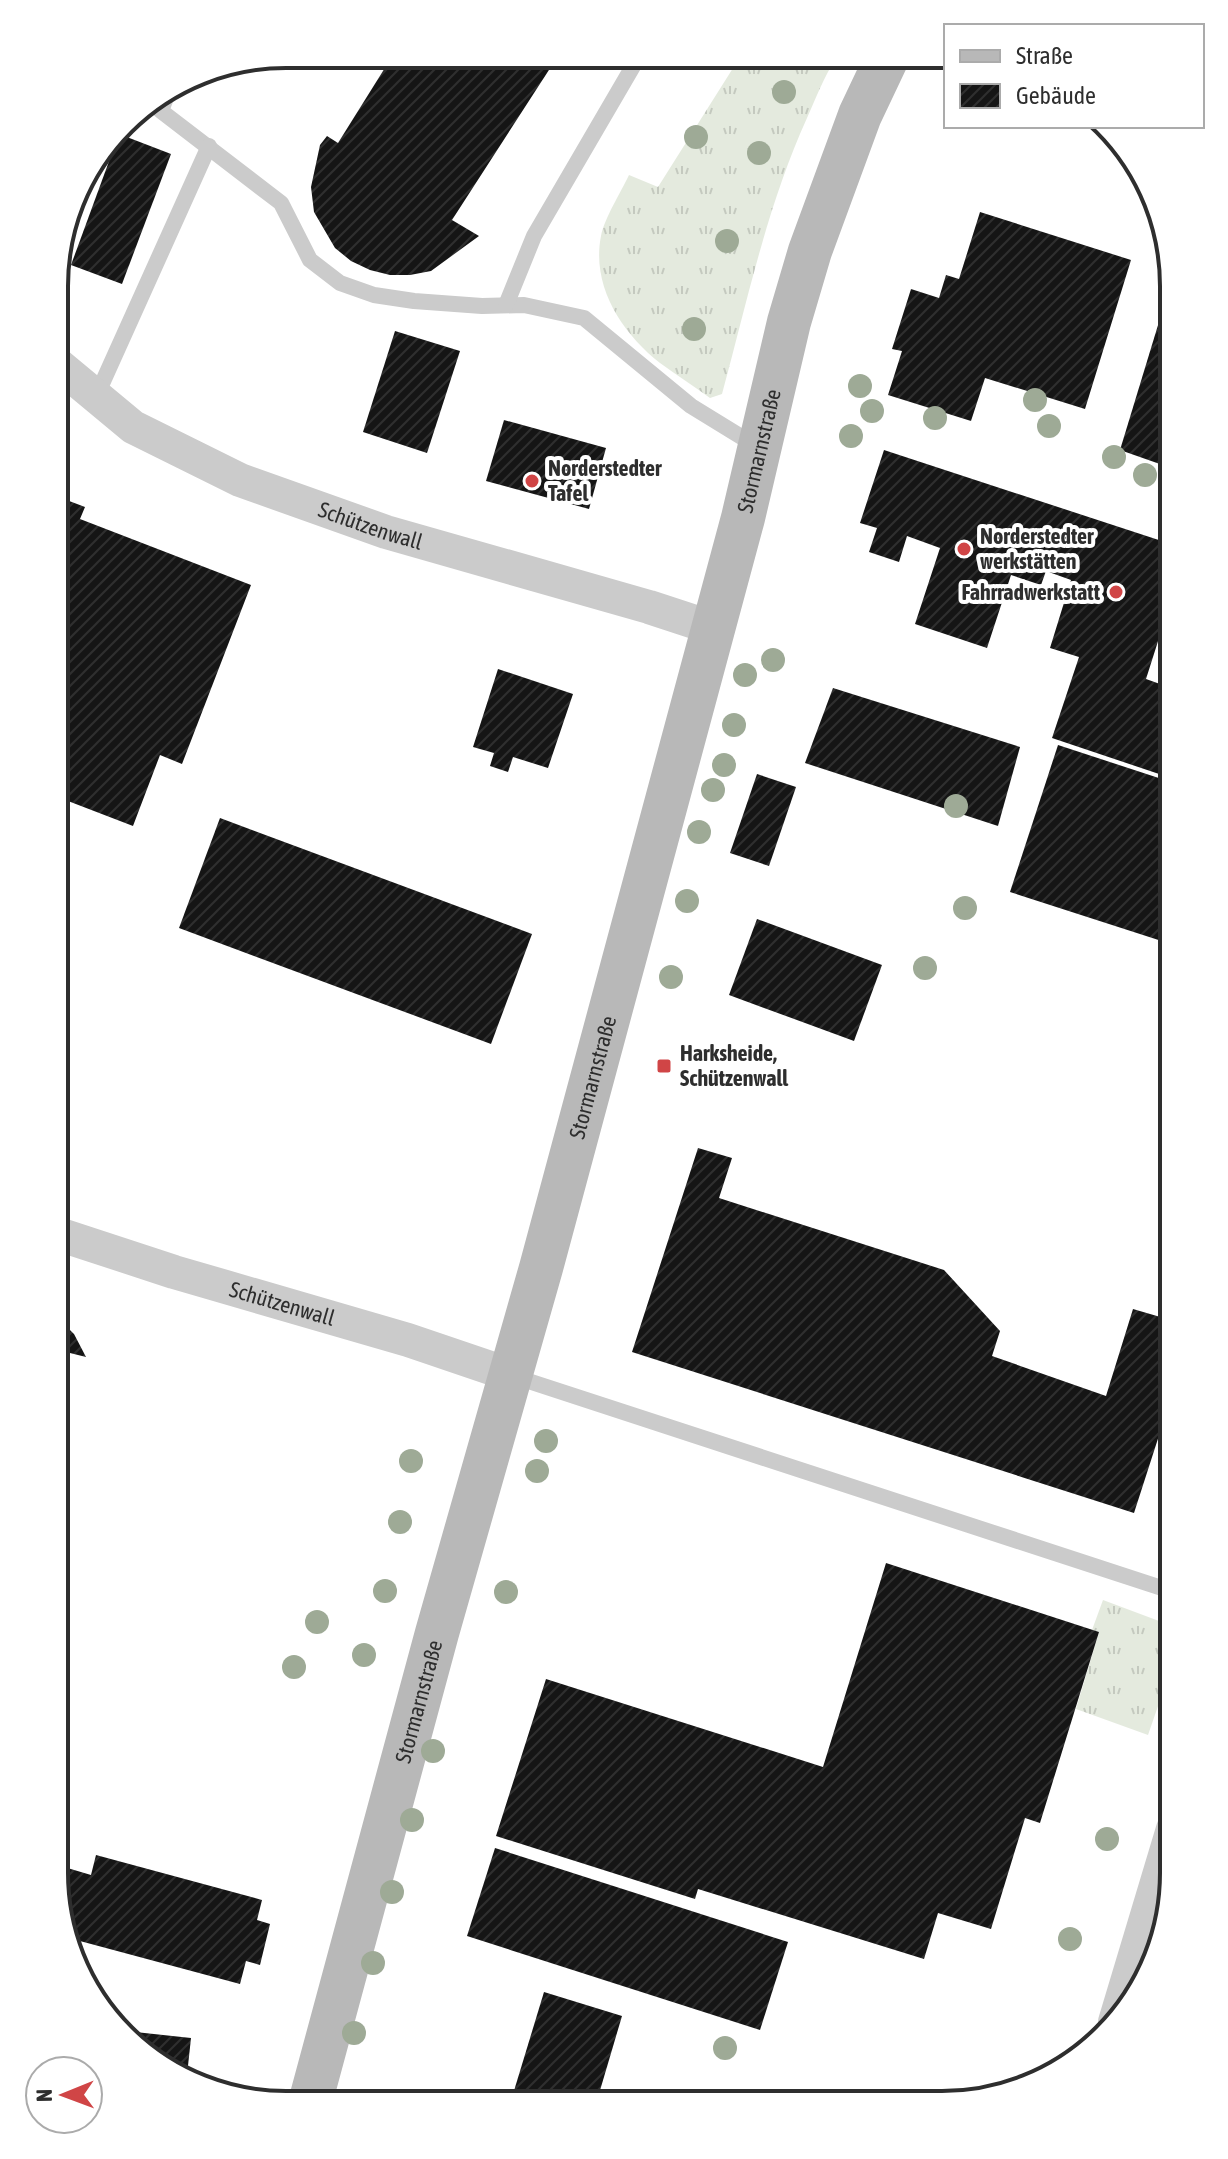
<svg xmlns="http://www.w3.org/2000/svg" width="1228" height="2159" font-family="'Asap Condensed',sans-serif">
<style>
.grass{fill:url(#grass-tufts)}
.building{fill:url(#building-hatch)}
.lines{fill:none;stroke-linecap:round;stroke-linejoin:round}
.lane{stroke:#cbcbcb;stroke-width:16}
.street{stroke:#cbcbcb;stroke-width:34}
.secondary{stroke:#b8b8b8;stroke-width:44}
.tree{fill:#9eaa96}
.poi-dot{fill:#d04546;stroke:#fff;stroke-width:3}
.labels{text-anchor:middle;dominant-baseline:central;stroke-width:8;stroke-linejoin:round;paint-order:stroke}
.street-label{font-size:22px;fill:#2e2e2e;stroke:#fff}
.poi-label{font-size:22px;font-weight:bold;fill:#2e2e2e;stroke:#fff;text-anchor:start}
.rim{fill:none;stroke:#2e2e2e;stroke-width:4}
</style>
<defs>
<pattern id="grass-tufts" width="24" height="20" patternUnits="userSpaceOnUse" patternTransform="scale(2)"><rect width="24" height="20" fill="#e4eade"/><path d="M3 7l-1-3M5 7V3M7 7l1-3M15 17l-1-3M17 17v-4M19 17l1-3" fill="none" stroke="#c4c9bf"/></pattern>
<pattern id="building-hatch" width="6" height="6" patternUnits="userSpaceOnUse" patternTransform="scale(2)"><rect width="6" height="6" fill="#151515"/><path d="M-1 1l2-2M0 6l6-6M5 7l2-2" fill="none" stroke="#2f2f2f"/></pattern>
</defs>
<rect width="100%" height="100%" fill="#fff"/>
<g class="grass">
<path d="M740,57H837C824,76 816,98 807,118C767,206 747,302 722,394L710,398C694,386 676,375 660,363C622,333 591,286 601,236C604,219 621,192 629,175L658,187Z"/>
<polygon points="1103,1600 1167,1624 1174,1631 1174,1660 1148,1735 1076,1709 1099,1632 1092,1630"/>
</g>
<g class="building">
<polygon points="393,55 558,56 452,220 479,236 431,271 410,275 390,275 370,270 351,261 335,248 314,212 311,187 320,145 327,136 338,143"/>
<polygon points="119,134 171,154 122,284 71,265"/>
<polygon points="980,212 1131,260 1085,409 985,378 971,421 888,395 902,351 892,349 911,289 939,298 946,275 959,279"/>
<polygon points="1162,312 1174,317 1174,469 1120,450"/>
<polygon points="395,331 460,351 427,453 363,432"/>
<polygon points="504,420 606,448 589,509 486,481"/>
<polygon points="884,450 1174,545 1174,591 1146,679 1174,689 1174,758 1172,757 1165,776 1052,738 1079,657 1050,648 1071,580 1046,571 1041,585 1011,575 987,648 915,624 940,548 907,536 899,562 869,552 877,528 860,523"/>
<polygon points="56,496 85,507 80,519 251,585 182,764 160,755 133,826 55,796"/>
<polygon points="498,669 573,694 548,768 513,757 508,772 490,766 494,753 473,747"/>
<polygon points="833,688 1020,747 998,826 805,763"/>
<polygon points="1058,745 1174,783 1174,945 1010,892"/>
<polygon points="757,774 796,787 769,866 730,853"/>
<polygon points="220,818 532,934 491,1044 179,928"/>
<polygon points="757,919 882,965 854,1041 729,995"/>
<polygon points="698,1148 732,1158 719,1198 944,1270 1000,1331 992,1356 1106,1396 1133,1309 1174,1321 1174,1389 1134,1513 632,1352"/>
<polygon points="55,1319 65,1325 74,1334 86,1357 58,1350 55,1359 65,1362 56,1399 55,1399"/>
<polygon points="886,1563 1099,1632 1040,1823 1025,1818 991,1929 938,1913 924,1959 698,1889 695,1899 496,1836 546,1679 823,1767"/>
<polygon points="54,1820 63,1833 69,1854 54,1850"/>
<polygon points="495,1848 788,1942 760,2030 467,1936"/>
<polygon points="96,1855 262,1900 257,1920 270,1924 260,1965 246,1961 240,1984 65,1937 54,1864 91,1875"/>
<polygon points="544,1992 622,2016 596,2104 510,2104"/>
<polygon points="126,2031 191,2038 187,2075 145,2057"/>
</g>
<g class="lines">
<g class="lane">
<polyline points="169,90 161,111 281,203 310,260 340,283 374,295 414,301 482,306 524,305 584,318 691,406 748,441 757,444"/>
<polyline points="506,305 534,236 639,56"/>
<polyline points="96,397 209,146"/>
<polyline points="513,1376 1174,1592"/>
</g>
<g class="street">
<path id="s1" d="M56,363L133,427L240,480L386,532L649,607L713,628"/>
<path id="s2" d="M55,1233L174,1272L408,1340L511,1375"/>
<polyline points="1115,2022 1173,1829"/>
</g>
<path class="secondary" id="s3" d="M310,2103L437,1633L541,1268L743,518L789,322L810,251L860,115L887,58"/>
</g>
<g class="tree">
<circle cx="784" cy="92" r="12"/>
<circle cx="696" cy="137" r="12"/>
<circle cx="759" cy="153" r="12"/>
<circle cx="727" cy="241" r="12"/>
<circle cx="694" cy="329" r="12"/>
<circle cx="860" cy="386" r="12"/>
<circle cx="1035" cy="400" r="12"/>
<circle cx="872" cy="411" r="12"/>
<circle cx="935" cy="418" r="12"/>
<circle cx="1049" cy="426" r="12"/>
<circle cx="851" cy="436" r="12"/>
<circle cx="1114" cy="457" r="12"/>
<circle cx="1145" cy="475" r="12"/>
<circle cx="773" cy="660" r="12"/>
<circle cx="745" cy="675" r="12"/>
<circle cx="734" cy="725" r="12"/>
<circle cx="724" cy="765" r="12"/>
<circle cx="713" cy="790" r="12"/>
<circle cx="956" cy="806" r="12"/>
<circle cx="699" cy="832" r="12"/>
<circle cx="687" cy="901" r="12"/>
<circle cx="965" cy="908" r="12"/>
<circle cx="925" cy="968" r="12"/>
<circle cx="671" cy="977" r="12"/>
<circle cx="546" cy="1441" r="12"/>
<circle cx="411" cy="1461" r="12"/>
<circle cx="537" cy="1471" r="12"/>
<circle cx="400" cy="1522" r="12"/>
<circle cx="385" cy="1591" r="12"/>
<circle cx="506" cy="1592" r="12"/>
<circle cx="317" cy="1622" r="12"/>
<circle cx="364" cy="1655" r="12"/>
<circle cx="294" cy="1667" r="12"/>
<circle cx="433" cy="1751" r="12"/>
<circle cx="412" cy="1820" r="12"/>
<circle cx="1107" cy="1839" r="12"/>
<circle cx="392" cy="1892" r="12"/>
<circle cx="1070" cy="1939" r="12"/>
<circle cx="373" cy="1963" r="12"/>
<circle cx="354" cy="2033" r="12"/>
<circle cx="725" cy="2048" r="12"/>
</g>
<g class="poi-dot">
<circle cx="532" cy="481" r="8"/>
<circle cx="964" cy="549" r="8"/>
<circle cx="1116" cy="592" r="8"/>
<rect x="656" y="1058" width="16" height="16" rx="4"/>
</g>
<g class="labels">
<g class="street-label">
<text stroke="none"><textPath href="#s3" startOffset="1712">Stormarnstraße</textPath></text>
<text stroke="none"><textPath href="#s1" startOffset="358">Schützenwall</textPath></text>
<text stroke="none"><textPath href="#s3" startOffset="1064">Stormarnstraße</textPath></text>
<text stroke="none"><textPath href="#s2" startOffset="238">Schützenwall</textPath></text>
<text stroke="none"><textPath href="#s3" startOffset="416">Stormarnstraße</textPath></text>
</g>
<g class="poi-label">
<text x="548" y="468">Norderstedter<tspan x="548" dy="25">Tafel</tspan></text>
<text x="980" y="536">Norderstedter<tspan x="980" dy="25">werkstätten</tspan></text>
<text x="1100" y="592" text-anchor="end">Fahrradwerkstatt</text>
<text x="680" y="1053">Harksheide,<tspan x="680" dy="25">Schützenwall</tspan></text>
</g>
</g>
<path d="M0 0H1228V2159H0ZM286 68H942A218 218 0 0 1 1160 286V1873A218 218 0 0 1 942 2091H286A218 218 0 0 1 68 1873V286A218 218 0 0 1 286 68Z" fill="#fff" fill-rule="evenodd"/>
<path class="rim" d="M286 68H942A218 218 0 0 1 1160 286V1873A218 218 0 0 1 942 2091H286A218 218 0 0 1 68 1873V286A218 218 0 0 1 286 68Z"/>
<rect x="944" y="24" width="260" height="104" fill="#ffffff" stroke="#ababab" stroke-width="2"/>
<rect x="960" y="50" width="40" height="12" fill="#b8b8b8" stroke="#ababab" stroke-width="2"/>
<text x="1016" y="64" font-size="24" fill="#2e2e2e">Straße</text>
<rect x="960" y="84" width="40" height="24" fill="url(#building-hatch)" stroke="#ababab" stroke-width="2"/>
<text x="1016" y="104" font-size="24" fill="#2e2e2e">Gebäude</text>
<g transform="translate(64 2095) rotate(269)"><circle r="38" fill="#ffffff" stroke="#ababab" stroke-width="2"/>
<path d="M0-6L14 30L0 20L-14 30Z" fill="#d04546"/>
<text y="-12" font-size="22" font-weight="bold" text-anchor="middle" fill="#2e2e2e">N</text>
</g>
</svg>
